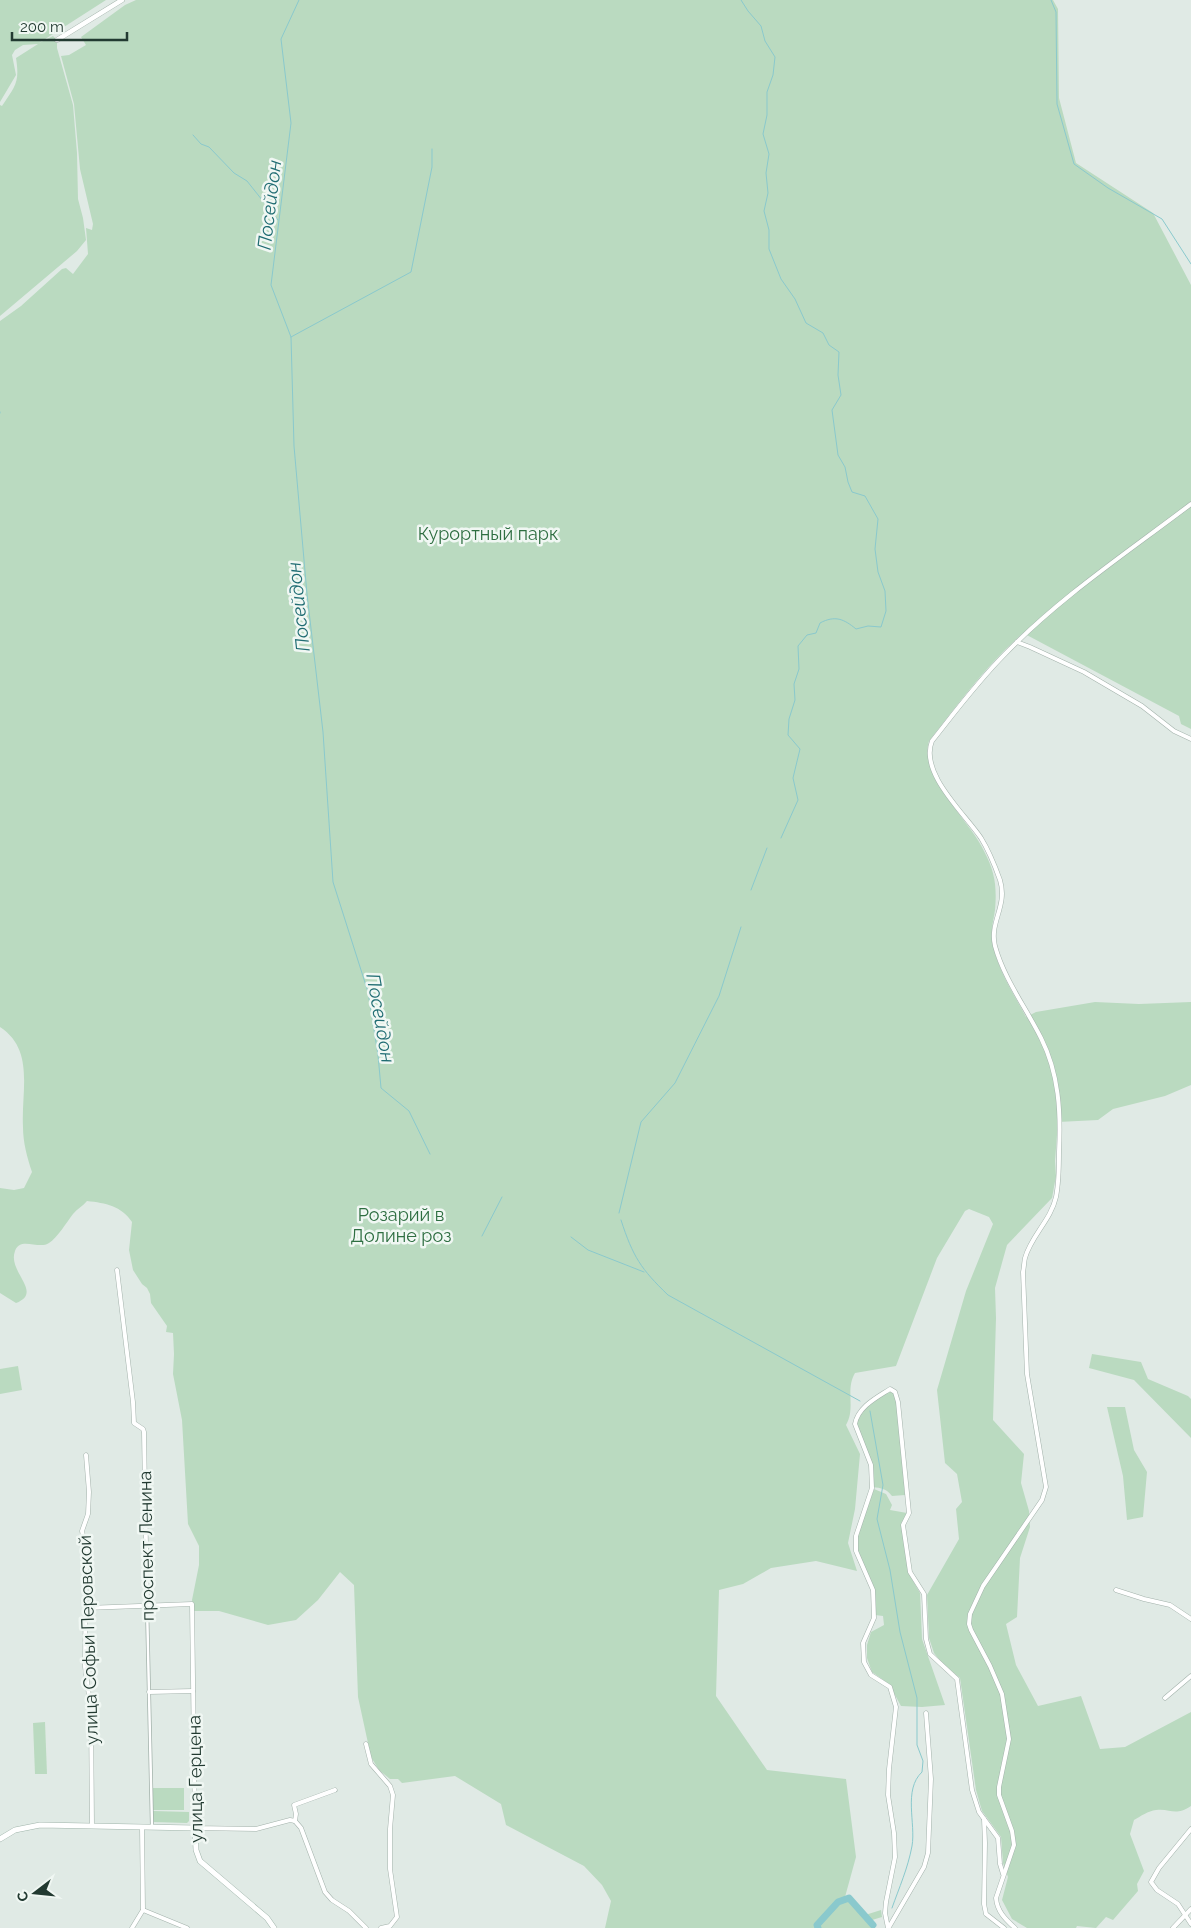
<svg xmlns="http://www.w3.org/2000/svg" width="1191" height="1928" font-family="Raleway,sans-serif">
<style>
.green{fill:#badac0}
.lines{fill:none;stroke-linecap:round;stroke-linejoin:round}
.stream{stroke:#8ac9cd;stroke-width:1}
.river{stroke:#8ac9cd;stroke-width:7}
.pedestrian-casing{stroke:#a3b2ab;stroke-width:4}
.minor-casing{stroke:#a3b2ab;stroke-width:5}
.tertiary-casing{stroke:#a3b2ab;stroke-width:5.5}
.secondary-casing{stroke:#a0b5ab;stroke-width:6}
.pedestrian{stroke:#fff;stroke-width:2.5}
.minor{stroke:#fff;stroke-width:4}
.tertiary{stroke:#fff;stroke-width:4.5}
.secondary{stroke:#fff;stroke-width:5}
.labels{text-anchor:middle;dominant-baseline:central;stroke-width:5;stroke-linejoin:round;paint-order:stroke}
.park-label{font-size:18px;fill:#2e6e41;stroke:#f0f7f3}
.street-label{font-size:18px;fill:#223a31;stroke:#f0f7f3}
.water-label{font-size:19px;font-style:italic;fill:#1f6c72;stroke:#f0f7f3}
</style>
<rect width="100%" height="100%" fill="#e0eae5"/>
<g class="green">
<path d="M0,0H106L39,43L53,36L57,40V48L73,105L77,153L78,199L83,218L86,240L77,251L0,316V105L2,106C15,86 20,83 16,58L38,44L23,45L15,50L12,55L16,75L0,102Z"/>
<path d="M136,0H1053L1058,9L1059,98L1076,163L1153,213L1191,285V729L1181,724L1179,716L1023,633C987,664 958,704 929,741C918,777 970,820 984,851C995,872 997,886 995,910C994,918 991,928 992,936C994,965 1013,992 1026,1017L1036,1012L1095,1002L1139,1004L1191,1002V1085L1165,1096L1113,1109L1098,1120L1058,1122L1055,1161L1056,1176L1052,1198L1007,1245L995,1288L996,1318L993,1420L1024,1454L1021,1483L1029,1511L1030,1527L1020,1558L1017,1617L1006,1624L1016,1665L1038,1706L1081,1696L1100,1749L1125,1747L1191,1712V1806C1174,1817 1171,1808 1156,1810C1148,1811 1141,1816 1134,1820L1130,1834L1144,1871L1137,1884L1138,1891L1113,1920L1106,1917L1096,1928L1077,1926L1076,1928H1027L1012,1919L1002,1900L1008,1877L1003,1863L1001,1837L982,1811L976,1790L960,1678L942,1663L934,1653L929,1638L927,1595L959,1539L956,1509L962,1502L957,1474L945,1463L937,1390L966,1291L993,1224L989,1217L969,1209L965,1211L937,1258L896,1366L855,1373C845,1390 856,1408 846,1425L860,1454L855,1509L848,1543L857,1571L816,1561L771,1568L743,1584L719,1590L716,1696L767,1770L846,1779L856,1857L845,1897L862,1916L881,1910L882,1917L872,1920L874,1928H605L611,1901L602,1885L584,1866L506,1825L501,1804L455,1776L402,1783L398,1779H390L379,1770L371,1757L358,1697L354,1585L340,1572L318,1600L296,1620L268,1625L219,1611H194L192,1600L199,1565V1546L188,1524L182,1420L173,1374L174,1354L173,1333L166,1332L167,1326L151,1303L150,1294L147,1288L142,1284L133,1270L129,1250L132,1222C121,1206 106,1203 87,1201C83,1206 77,1209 73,1214C67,1222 57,1238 49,1243C39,1250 20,1236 15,1251C7,1272 44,1292 16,1303L0,1293V1188L14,1190L24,1188L32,1172C27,1157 23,1142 23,1127C21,1091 35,1050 0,1027V321L21,306L62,269L66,268L73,274L88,254L86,228L92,230L93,224L80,169L74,104L61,56L69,55L86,45L81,37L125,5Z"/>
<polygon points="1092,1354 1141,1362 1148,1379 1188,1396 1191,1399 1191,1438 1134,1380 1089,1368"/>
<polygon points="18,1366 22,1390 0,1394 0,1369"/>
<path d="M889,1390L893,1393L897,1402L905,1495L892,1496C887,1489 881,1488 873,1487L872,1464L857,1424C858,1408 877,1399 889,1390Z"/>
<polygon points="1107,1407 1125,1407 1134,1450 1147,1472 1143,1517 1127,1520 1123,1476"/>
<polygon points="874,1489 886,1494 892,1505 890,1510 907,1513 901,1524 909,1574 920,1593 922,1639 945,1705 922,1707 901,1706 889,1684 872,1672 867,1658 867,1645 871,1632 884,1625 883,1616 875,1615 874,1590 858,1550 858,1536"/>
<polygon points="45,1722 47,1774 35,1774 33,1723"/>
<polygon points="152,1788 184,1788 184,1810 153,1810"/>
<polygon points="153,1811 189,1812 189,1821 187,1823 153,1822"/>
</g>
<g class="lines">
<g class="stream">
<polyline points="299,0 281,39 291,123 271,285 291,337 294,446 307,594 323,732 333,882 368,992 378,1055 381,1088 409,1111 430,1154"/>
<path d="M741,0L748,11L761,26L765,41L775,57L773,75L767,92V115L763,134L769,154L766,173L768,193L764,211L769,230V249L781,279L795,299L806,323L823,333L829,345L839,352L838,375L841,395L832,410L838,455L845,467L848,482L852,492L865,496L878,519L875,549L878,572L885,591L886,611L881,627L868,626L856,629C844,619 835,615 820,623L816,633L807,635L798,646L799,669L794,684L795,700L789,719L788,735L800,749L793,778L798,800L781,838"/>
<polyline points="1051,0 1056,12 1057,104 1074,164 1108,188 1162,219 1191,264"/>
<polyline points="193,135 201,144 209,147 234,173 247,181 278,220"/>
<polyline points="291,337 411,272 432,167 432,149"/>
<polyline points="0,413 0,412"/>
<polyline points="751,890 767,848"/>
<polyline points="619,1213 641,1122 675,1083 719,996 741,927"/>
<path d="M621,1220C633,1257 641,1269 668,1295L860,1401"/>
<polyline points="482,1236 502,1197"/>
<polyline points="571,1237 588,1250 644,1272"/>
<path d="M870,1411L883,1485L877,1519L890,1570L900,1632L917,1698V1745L923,1761L922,1772C903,1790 916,1823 912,1846C908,1868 899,1888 892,1908"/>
</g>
<polyline class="river" points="818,1928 817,1925 838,1902 849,1898 873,1925"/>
<g class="pedestrian-casing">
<polyline id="pedestrian" points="147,1606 152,1826"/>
</g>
<g class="minor-casing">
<g id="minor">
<polyline points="1017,642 1030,647 1084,672 1142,706 1174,731 1191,739"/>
<polyline points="117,1270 133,1402 134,1423 143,1429 144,1432 147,1606"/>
<polyline points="86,1455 89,1492 88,1514 82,1531 86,1551 85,1667 91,1710 92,1826"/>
<polyline points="1116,1590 1144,1599 1170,1605 1191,1619"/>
<polyline points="86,1608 192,1604 195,1828 256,1829 290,1820 295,1821"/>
<polyline points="149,1692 193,1691"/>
<polyline points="1165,1698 1191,1676"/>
<polyline points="366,1744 371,1764 390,1786 393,1795 390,1829 390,1869 397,1917 390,1926 381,1928"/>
<polyline points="984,1819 985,1843 984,1904 986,1914 1004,1928"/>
<polyline points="295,1821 301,1828 325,1892 332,1900 349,1911 366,1928"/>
<polyline points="295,1821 296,1814 294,1805 335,1790"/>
<polyline points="1191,1829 1159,1868 1151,1882 1157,1890 1178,1904 1191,1924"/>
<polyline points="143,1910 187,1928"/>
<polyline points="889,1927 924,1867 928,1853 931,1779 926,1713"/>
<polyline points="132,1928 143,1910 142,1827"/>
<path d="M888,1928L885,1913L886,1902L895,1857L894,1833L888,1795L889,1769L896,1707L890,1687L871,1675L864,1662L863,1643L874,1618L873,1590L856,1551V1536L872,1488L871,1465L855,1424C858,1407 876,1398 890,1389L895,1392L898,1402L909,1513L903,1525L910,1572L924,1594L926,1639L930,1654L957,1679L972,1790L979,1812L998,1838L1000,1864L1003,1874"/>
<path d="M1015,1928C1005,1919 997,1911 996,1898L1014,1845L1012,1831L999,1795V1787L1009,1739L1002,1694L990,1666L971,1630L969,1624L970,1614L983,1586L1042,1500L1046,1487L1027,1374L1023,1272C1024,1268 1024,1262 1025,1258C1031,1236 1051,1220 1056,1197C1059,1182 1059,1167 1059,1152C1061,1112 1059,1074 1041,1038C1026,1008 1004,979 995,946C989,922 1008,906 1000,880C995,866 989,851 981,838C965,814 919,773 932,741C955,712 978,681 1005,654C1060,597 1128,552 1191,504"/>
<polyline points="1173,1928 1191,1909"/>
</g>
</g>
<g class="tertiary-casing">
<polyline id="tertiary" points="57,40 122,0"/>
</g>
<g class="secondary-casing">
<polyline id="secondary" points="0,1839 15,1830 40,1825 195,1828 196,1850 200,1861 267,1918 274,1928"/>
</g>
<use href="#pedestrian" class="pedestrian"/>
<use href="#minor" class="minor"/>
<use href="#tertiary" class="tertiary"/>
<use href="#secondary" class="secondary"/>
</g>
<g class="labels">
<g class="park-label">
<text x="488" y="533">Курортный парк</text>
<text x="401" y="1214">Розарий в<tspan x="401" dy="21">Долине роз</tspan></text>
</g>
<g class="street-label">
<text transform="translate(146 1546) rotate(-91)">проспект Ленина</text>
<text transform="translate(88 1640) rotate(-92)">улица Софьи Перовской</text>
<text transform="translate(195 1779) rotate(-91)">улица Герцена</text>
</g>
<g class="water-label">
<text transform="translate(269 205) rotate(-83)">Посейдон</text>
<text transform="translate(298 607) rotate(-96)">Посейдон</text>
<text transform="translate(381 1018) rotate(80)">Посейдон</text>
</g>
</g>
<g transform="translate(35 1893) rotate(254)" stroke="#f0f7f3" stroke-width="4" paint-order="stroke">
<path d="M0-4L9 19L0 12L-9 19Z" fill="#223a31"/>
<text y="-8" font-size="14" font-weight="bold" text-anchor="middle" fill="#223a31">С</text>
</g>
<path d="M12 32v8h115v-8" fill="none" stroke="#223a31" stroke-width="2.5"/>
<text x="20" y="32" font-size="15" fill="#223a31" stroke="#f0f7f3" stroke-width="4" paint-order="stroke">200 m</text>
</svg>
